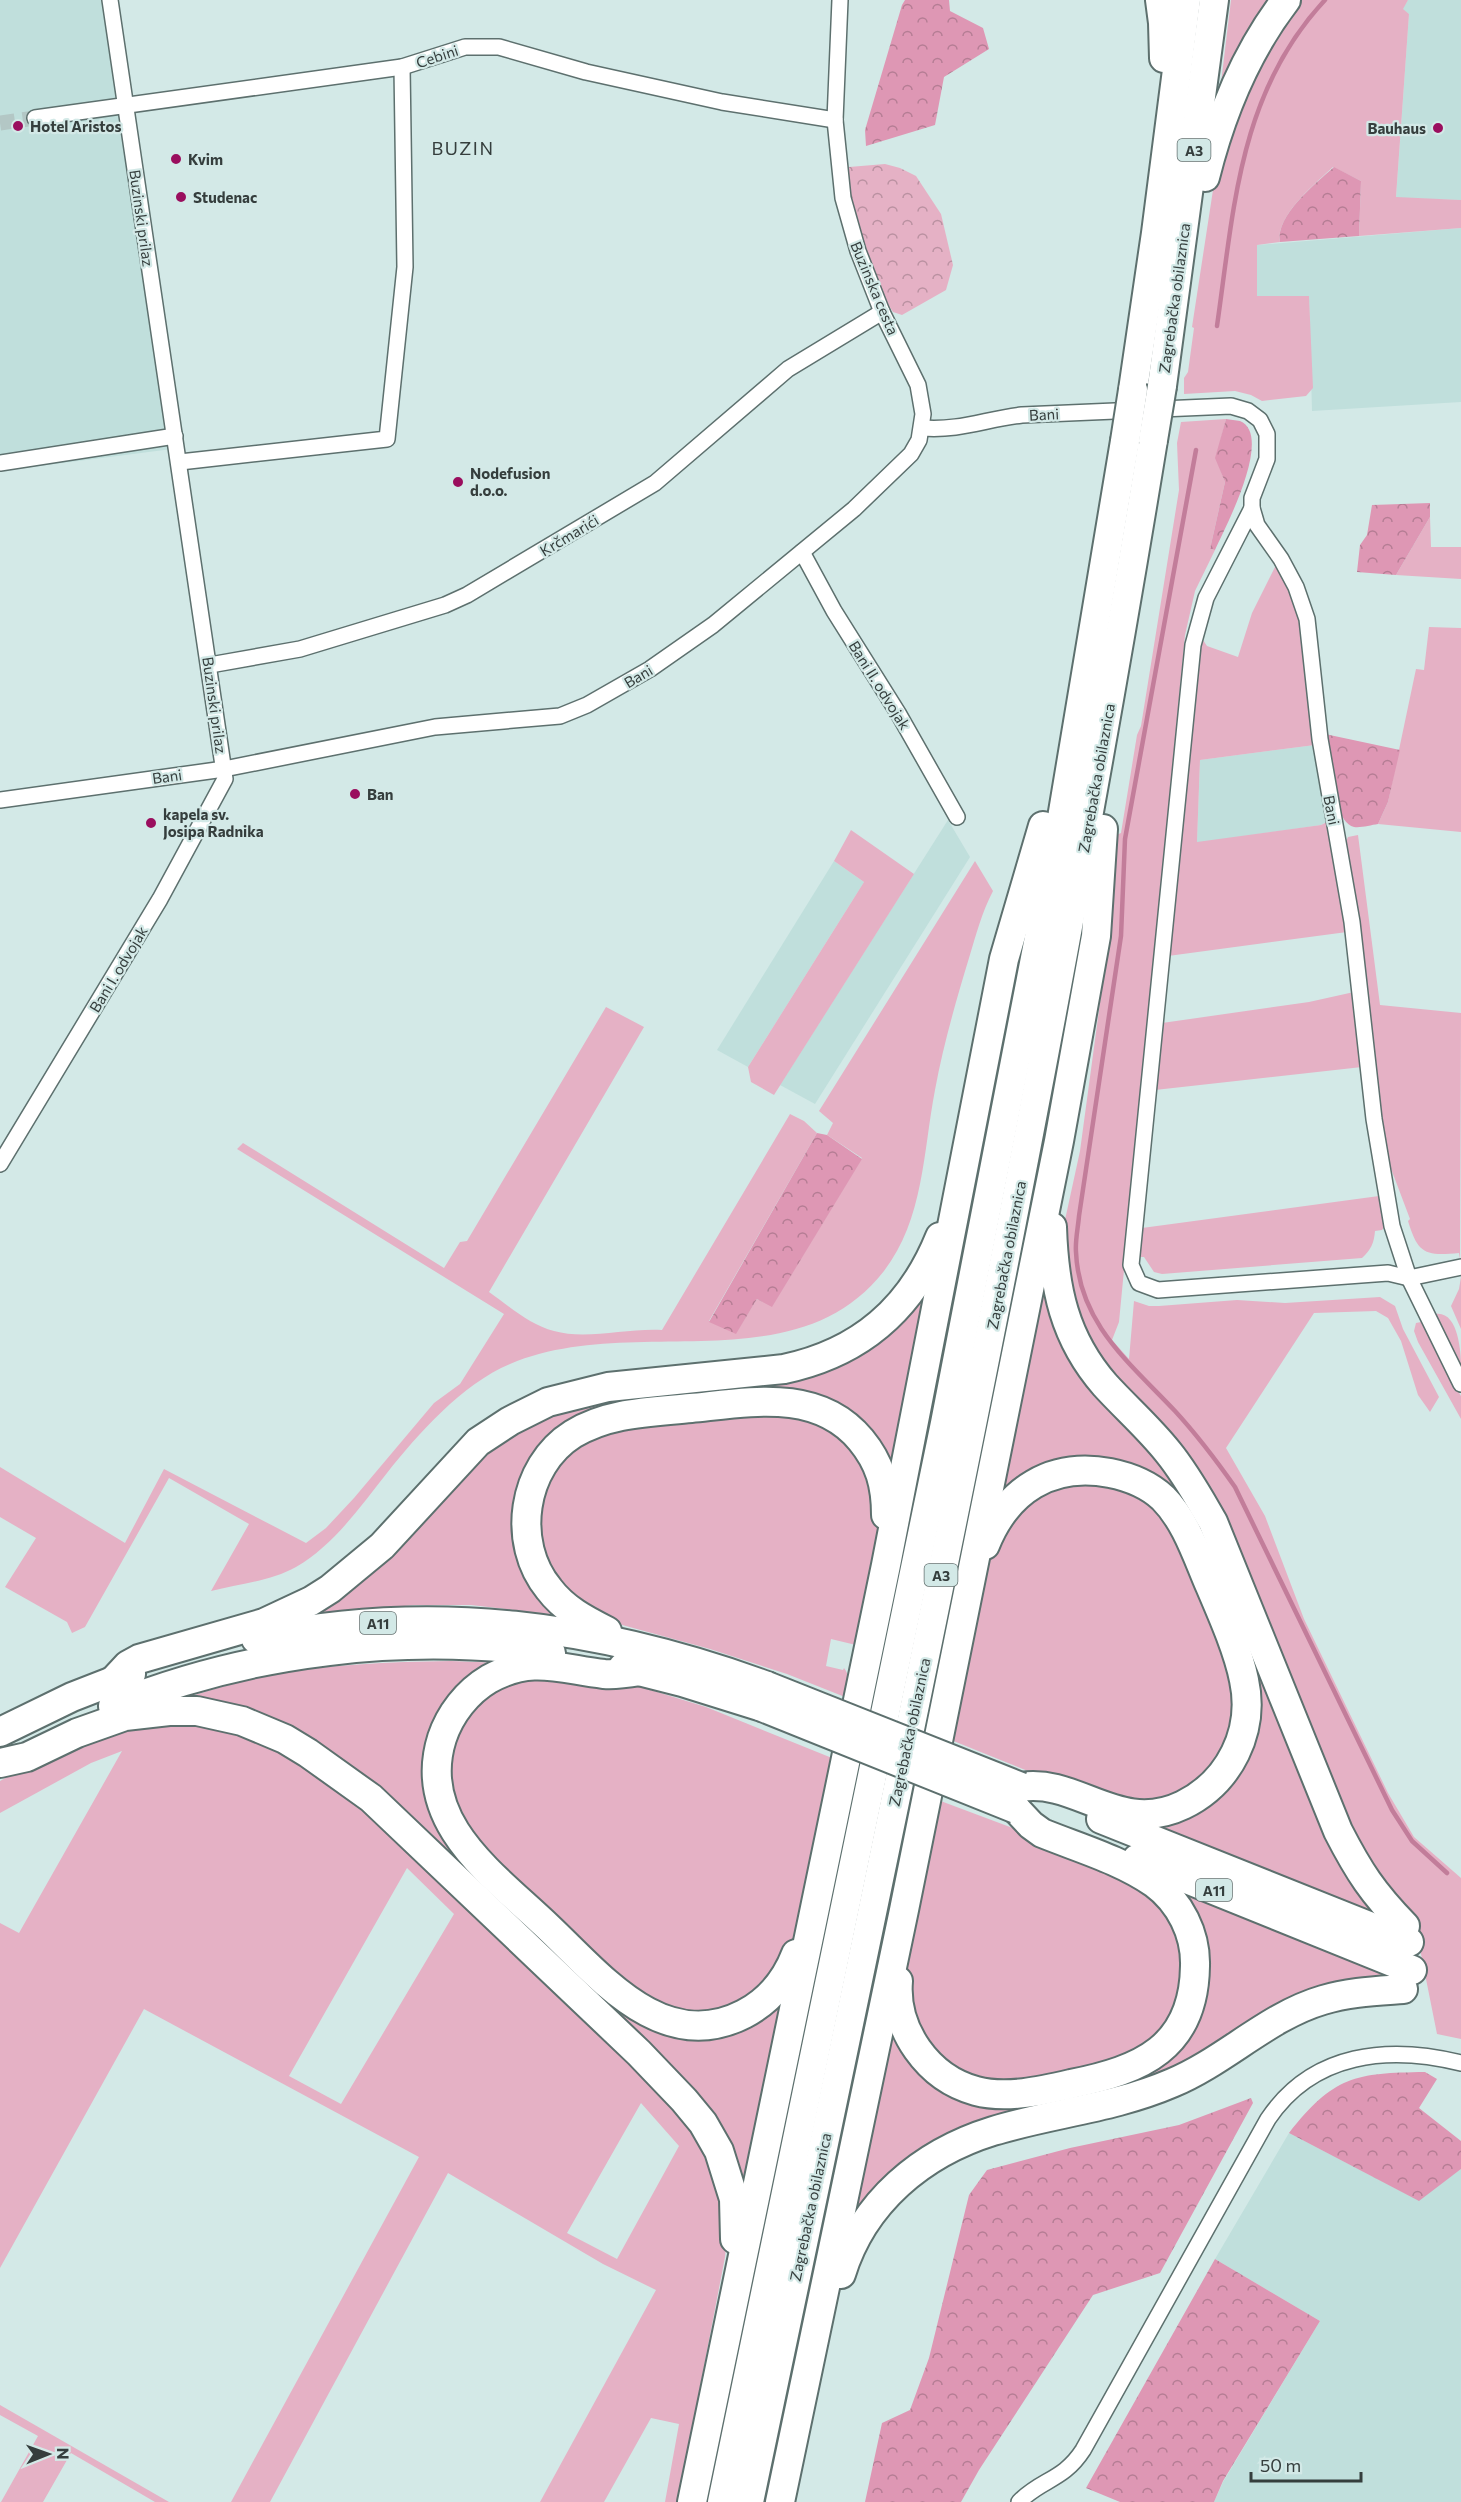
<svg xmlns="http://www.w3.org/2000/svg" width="1461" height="2502" font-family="Commissioner,sans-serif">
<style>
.built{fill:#c0dfdc}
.grass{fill:#e5b1c5;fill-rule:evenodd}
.forest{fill:url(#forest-crowns)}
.park{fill:url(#park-crowns)}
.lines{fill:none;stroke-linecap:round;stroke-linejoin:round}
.stream{stroke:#c27d9a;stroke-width:4.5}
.street-tunnel{stroke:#b3c7c5;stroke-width:15;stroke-dasharray:15 8;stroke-linecap:butt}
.street-casing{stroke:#5d706e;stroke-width:18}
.highway-casing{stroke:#5d706e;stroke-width:32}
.street{stroke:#fff;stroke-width:15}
.highway{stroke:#fff;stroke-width:28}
.highway-bridge-casing{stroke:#5d706e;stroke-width:32;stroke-linecap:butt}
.highway-bridge{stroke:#fff;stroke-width:28}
.poi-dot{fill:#9a0e5e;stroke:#d3e9e7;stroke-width:2}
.labels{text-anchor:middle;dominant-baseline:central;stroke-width:4.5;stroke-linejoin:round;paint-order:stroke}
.shield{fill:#d3e9e7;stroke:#647170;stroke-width:1.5}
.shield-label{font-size:14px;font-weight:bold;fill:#353e3d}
.street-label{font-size:15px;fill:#353e3d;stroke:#d3e9e7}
.poi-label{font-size:15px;font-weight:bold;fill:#353e3d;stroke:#d3e9e7;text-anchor:start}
.quarter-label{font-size:18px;letter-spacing:1.5px;fill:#353e3d;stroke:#d3e9e7}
</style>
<defs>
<pattern id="forest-crowns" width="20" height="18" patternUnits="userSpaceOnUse" patternTransform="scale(1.5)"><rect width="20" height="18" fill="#de97b4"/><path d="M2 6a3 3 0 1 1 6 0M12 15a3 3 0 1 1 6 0" fill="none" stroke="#b57d94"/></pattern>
<pattern id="park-crowns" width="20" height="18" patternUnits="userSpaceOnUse" patternTransform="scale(1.5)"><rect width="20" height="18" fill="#e5b1c5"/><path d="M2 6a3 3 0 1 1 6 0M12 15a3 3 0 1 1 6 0" fill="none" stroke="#ba91a1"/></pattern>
</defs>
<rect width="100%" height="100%" fill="#d3e9e7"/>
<g class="built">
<polygon points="0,0 102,0 172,449 0,471"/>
<polygon points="1408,0 1461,0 1461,200 1396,198 1409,14 1402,9"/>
<polygon points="1461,228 1461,402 1312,411 1309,297 1257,296 1257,245"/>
<polygon points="1315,745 1328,821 1321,825 1197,843 1200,760"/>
<polygon points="948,820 970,857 815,1104 780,1085"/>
<polygon points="834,861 864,882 748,1067 717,1050"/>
<polygon points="1289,2133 1418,2200 1461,2169 1461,2502 1214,2502 1223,2482 1320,2321 1215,2259"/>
</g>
<g class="grass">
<polygon points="1231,0 1271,0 1225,84 1221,83"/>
<path d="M1295,0H1408L1403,9L1409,14L1396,197L1461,200V228L1359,236L1361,181L1333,167C1316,183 1275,216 1280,242L1257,245V296H1309L1313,388L1306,396L1262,401L1251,395L1235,391L1184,394V378L1188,372L1194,328L1192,327L1213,190L1230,119Z"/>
<polygon points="1226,419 1216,458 1225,482 1210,549 1215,550 1195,591 1185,635 1119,1322 1112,1340 1129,1359 1134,1301 1149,1306 1159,1306 1237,1300 1285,1303 1380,1297 1395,1306 1403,1329 1439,1397 1430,1412 1418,1395 1401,1341 1388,1318 1376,1311 1314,1313 1226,1448 1265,1516 1304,1619 1388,1793 1414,1837 1461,1878 1461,2039 1437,2034 1413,1914 1396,1899 1345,1821 1258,1600 1076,1320 1063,1257 1065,1220 1080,1151 1105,966 1116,835 1121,833 1137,735 1141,726 1179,490 1177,443 1181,422"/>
<polygon points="1430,517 1431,547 1461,547 1461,579 1396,575"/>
<path d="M1277,563C1312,621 1303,682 1315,745L1200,760L1197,842L1321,825L1329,821L1347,932L1168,956L1200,640H1203L1207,646L1238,657L1252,613Z"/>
<polygon points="1429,627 1461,628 1461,832 1378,824 1388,802 1416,669 1424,670"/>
<polygon points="851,830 914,874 774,1095 751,1082 748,1067 864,882 834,861"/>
<path d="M1358,835L1380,1005L1461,1013L1460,1259L1459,1253C1425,1256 1418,1254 1408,1221L1410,1219L1384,1150L1344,846L1348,837Z"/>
<path d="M975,861L993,891C982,912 976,935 969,958C956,1001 943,1046 935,1090C923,1152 924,1219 884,1271C795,1385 632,1312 510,1364C462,1384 418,1434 387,1473C360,1507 334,1545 296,1567C271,1581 239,1584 211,1591L249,1524L169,1478L85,1627L72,1633L67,1622L5,1587L36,1538L0,1517V1467L125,1543L164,1469L306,1543L326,1528L354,1498L434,1403L460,1384L504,1314L237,1149L243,1143L444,1268L460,1242L467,1241L606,1007L644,1027L489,1292C509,1306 530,1325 554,1331C586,1340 627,1328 662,1330L790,1114L804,1121L817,1133L709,1321L736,1333L757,1299L772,1306L862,1158L827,1135L833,1123L819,1111Z"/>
<polygon points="1354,992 1362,1067 1155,1090 1162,1023 1309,1002"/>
<path d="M1379,1196L1385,1226L1382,1230L1375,1231C1374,1243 1371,1250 1362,1258L1162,1274L1154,1272L1144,1257H1139L1142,1228Z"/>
<polygon points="1045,1265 1048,1292 1168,1465 1385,1918 1151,1823 1253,1729 1199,1538 1122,1467 996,1505"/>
<polygon points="935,1268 895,1472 827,1405 615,1408 521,1499 565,1616 471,1605 415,1605 304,1615 480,1452 570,1403 805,1374"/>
<polygon points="1461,1277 1461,1329 1451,1306 1459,1289"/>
<path d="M1435,1314C1458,1310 1461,1351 1461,1367Z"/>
<polygon points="1421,1322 1448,1375 1461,1396 1461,1419 1418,1342 1414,1331 1416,1323"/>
<path d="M760,1411L820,1419L867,1462L879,1525L856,1645L831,1639L826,1666L843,1670L844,1668C851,1676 847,1687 845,1697L787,1674L710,1649L604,1620L557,1589L532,1522L556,1460L611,1425Z"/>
<polygon points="1119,1482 1166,1515 1198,1580 1239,1705 1212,1776 1159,1804 1070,1788 951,1740 990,1554 998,1533 1049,1486"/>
<path d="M451,1661L502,1663L475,1678L433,1805L664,2029L788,1987L743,2208L731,2158L354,1774L172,1702C203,1692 234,1683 266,1676C327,1664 389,1662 451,1661Z"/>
<polygon points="516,1676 628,1683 706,1707 832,1758 792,1945 784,1966 740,2008 714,2017 645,2004 476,1848 443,1772 463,1714"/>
<path d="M179,1717L237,1727L328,1774L701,2132L728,2227L725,2257L700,2387L682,2502H665L679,2424L651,2418L604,2502H540L656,2290L603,2264L448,2173L270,2502H231L419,2157L144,2009L0,2268V1923L19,1933L122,1751L91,1763L0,1813V1781L62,1747L101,1730ZM407,1868L454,1914L341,2104L289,2076ZM641,2103L679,2146L617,2259L567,2233Z"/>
<polygon points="938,1800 1026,1833 1155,1893 1187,1953 1172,2023 1131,2058 1008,2086 953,2073 912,2026 905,1963"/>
<polygon points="1180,1892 1403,1981 1171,2076 989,2125 842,2250 891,2017 910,2055 1009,2101 1184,2034"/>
<polygon points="0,2405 169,2502 155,2502 71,2453 43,2502 1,2502 38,2436 0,2415"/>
</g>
<g class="forest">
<polygon points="905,0 949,0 950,11 983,28 989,49 944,77 935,125 866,146 865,130 902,5"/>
<path d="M1334,167L1361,181L1359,236L1280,242C1275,216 1316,183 1334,167Z"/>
<path d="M1226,419C1230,420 1236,420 1240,421C1274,435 1225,528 1215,550L1210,549L1225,482L1215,458Z"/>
<polygon points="1430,503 1430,517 1396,575 1357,572 1360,545 1367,535 1372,505"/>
<path d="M1325,734L1400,750L1388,802L1378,824C1371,825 1361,828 1354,827C1332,822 1328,754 1325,734Z"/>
<polygon points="817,1133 827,1135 862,1159 772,1307 757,1299 736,1334 709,1322"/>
<path d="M1425,2072L1437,2079L1419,2108L1461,2141V2169L1419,2201L1289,2133C1334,2076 1355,2073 1425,2072Z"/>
<polygon points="1251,2098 1253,2103 1160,2273 1093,2295 979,2470 961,2502 865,2502 882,2423 910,2410 929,2358 969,2195 987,2170 1070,2148 1179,2125"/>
<polygon points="1215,2259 1320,2321 1223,2481 1214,2502 1120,2502 1086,2488"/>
</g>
<polygon class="park" points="885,164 900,168 916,176 941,214 953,265 946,290 902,315 893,312 889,306 864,248 852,215 846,172 849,167"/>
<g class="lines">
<g class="stream">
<path d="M1217,326C1234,208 1239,92 1325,0"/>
<path d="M1196,450L1125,839L1121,936L1079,1216C1078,1228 1075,1241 1076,1252C1079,1324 1130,1363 1175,1411C1197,1435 1216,1460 1235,1487L1392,1810L1412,1841L1447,1873"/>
</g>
<polyline class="street-tunnel" points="0,123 35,118"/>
<g class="street-casing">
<g id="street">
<polyline points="35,118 402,67 465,47 499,47 586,72 722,102 835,120"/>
<path d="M922,428C960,431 986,419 1022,415L1231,406L1248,411L1260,420L1267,434V459L1252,498V508L1257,525L1281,559L1296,587L1307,619L1320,739L1352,922L1374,1119L1392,1226L1409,1278L1461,1384"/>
<polyline points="180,462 387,439 405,267 402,67"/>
<polyline points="0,463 175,436"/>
<polyline points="1252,508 1206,598 1193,645 1131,1265 1139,1283 1158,1290 1388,1273 1409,1278"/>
<polyline points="802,552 834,611 898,713 957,817"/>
<polyline points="210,665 300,649 445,605 467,595 655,483 788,369 882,312"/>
<polyline points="0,800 224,769 435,727 560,716 587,705 650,669 713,625 854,509 911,454 919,440 923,414 918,385 882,312 858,251 843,198 835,120 840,0"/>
<polyline points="0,1164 160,899 225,779 110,0"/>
<polyline points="1409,1278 1461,1267"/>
<path d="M1019,2502C1041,2479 1063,2481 1083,2450L1268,2119C1313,2052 1389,2045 1461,2063"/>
</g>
</g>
<g class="highway-casing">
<g id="highway">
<polyline points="1160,0 1163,23 1164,58"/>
<path d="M1205,177C1221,113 1246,52 1286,0"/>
<polyline points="1162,386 1214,0"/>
<polyline points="1133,390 1156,233 1186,0"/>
<path d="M1052,1227C1054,1288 1064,1338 1105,1385C1126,1408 1149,1428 1168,1452C1186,1474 1199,1498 1213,1522L1338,1831C1359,1872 1373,1893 1405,1926"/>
<path d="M985,1545C1007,1490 1051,1462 1110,1473C1130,1477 1148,1484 1163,1498C1186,1521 1197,1556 1210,1586C1222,1614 1238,1650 1244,1680C1255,1731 1230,1782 1183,1805C1119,1836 1078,1778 1021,1787"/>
<path d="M607,1631C585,1620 564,1609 549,1589C511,1543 522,1466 573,1434C609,1412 651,1412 691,1408C750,1402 818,1388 861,1440C880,1463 886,1485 886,1515"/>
<path d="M256,1639C432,1602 600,1625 767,1686"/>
<polyline points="623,1667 682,1682 762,1707"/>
<path d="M640,1671C628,1673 616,1675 604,1674C560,1669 532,1655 489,1679C467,1692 450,1714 442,1738C415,1823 495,1876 548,1927C600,1976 663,2056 744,2014C769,2001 786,1980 796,1954"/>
<path d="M114,1680L128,1665L139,1659L264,1623L311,1601L330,1589L382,1546L478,1442L510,1421L548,1402L608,1387L784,1369C860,1353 911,1309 940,1237"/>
<path d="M113,1706C249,1651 406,1632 551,1653"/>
<polyline points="0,1732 72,1697 131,1674"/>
<polyline points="0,1763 27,1757 77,1733 125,1716 169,1711 197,1711 242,1721 285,1739 308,1753 371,1798 639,2053 684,2100 703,2123 719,2151 734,2199 735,2239"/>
<polyline points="1101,1819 1409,1942"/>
<polyline points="1137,1859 1412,1970"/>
<path d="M898,1981C894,2030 928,2078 976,2091C1006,2099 1041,2091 1071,2084C1141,2070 1194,2048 1195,1966C1196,1934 1180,1902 1154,1883C1121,1860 1079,1848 1042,1833L1031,1825L1016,1809"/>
<path d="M841,2274C863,2202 922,2153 993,2131C1052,2113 1114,2108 1172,2083C1225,2061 1268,2016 1323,2000C1349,1992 1376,1991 1403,1989"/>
<polyline points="692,2502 886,1565 1004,959 1043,826"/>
<polyline points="722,2502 945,1423 1061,824 1125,441"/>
<path d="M749,2502C892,1816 1040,1132 1153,440"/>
<polyline points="780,2502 904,1910 1059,1141 1096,936 1103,829"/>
</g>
</g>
<use href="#street" class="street"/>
<use href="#highway" class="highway"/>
<g class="highway-bridge-casing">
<g id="highway-bridge">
<polyline points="1153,440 1162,386"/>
<polyline points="1125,441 1133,390"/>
<polyline points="767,1686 1021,1787"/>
<polyline points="762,1707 1016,1809"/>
</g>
</g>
<use href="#highway-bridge" class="highway-bridge"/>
</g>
<g class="poi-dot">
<circle cx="18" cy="126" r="6"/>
<circle cx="1438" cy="128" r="6"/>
<circle cx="176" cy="159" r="6"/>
<circle cx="181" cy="197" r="6"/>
<circle cx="458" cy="482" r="6"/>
<circle cx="355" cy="794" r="6"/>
<circle cx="151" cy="823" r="6"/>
</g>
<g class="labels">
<g class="shield">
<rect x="1177.5" y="139" width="33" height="22" rx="4.5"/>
<rect x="924.5" y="1564" width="33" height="22" rx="4.5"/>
<rect x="360" y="1612" width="36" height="22" rx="4.5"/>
<rect x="1196" y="1879" width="36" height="22" rx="4.5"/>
</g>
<g class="shield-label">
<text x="1194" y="150">A3</text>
<text x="941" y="1575">A3</text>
<text x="378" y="1623">A11</text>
<text x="1214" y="1890">A11</text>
</g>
<g class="street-label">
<text transform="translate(437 56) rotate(-18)">Cebini</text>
<text transform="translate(142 218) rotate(82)">Buzinski prilaz</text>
<text transform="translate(875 288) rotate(67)">Buzinska cesta</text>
<text transform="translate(1174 298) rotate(-82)">Zagrebačka obilaznica</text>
<text transform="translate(1044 414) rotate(-3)">Bani</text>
<text transform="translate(569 535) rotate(-31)">Krčmarići</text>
<text transform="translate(638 676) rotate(-31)">Bani</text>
<text transform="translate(880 685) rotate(58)">Bani II. odvojak</text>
<text transform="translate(215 705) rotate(82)">Buzinski prilaz</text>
<text transform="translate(167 776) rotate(-8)">Bani</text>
<text transform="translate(1096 778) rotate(-80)">Zagrebačka obilaznica</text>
<text transform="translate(1332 810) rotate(79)">Bani</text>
<text transform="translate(118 969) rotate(-59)">Bani I. odvojak</text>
<text transform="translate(1006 1255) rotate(-79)">Zagrebačka obilaznica</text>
<text transform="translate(909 1732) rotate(-78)">Zagrebačka obilaznica</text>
<text transform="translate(810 2207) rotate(-78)">Zagrebačka obilaznica</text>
</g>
<g class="poi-label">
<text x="30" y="126">Hotel Aristos</text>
<text x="1426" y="128" text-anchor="end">Bauhaus</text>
<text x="188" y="159">Kvim</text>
<text x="193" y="197">Studenac</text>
<text x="470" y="473">Nodefusion<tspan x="470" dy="17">d.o.o.</tspan></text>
<text x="367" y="794">Ban</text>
<text x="163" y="814">kapela sv.<tspan x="163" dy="17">Josipa Radnika</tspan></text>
</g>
<g class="quarter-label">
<text x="463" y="148">BUZIN</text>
</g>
</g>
<g transform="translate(48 2454) rotate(89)" stroke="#d3e9e7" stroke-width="4.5" paint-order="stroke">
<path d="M0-4.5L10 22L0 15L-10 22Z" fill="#353e3d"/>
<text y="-9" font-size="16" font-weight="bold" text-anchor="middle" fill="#353e3d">N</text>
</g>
<path d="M1251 2472v9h110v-9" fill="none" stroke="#353e3d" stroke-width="3"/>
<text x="1260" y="2472" font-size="18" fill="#353e3d" stroke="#d3e9e7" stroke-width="4.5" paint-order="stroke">50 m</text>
</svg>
